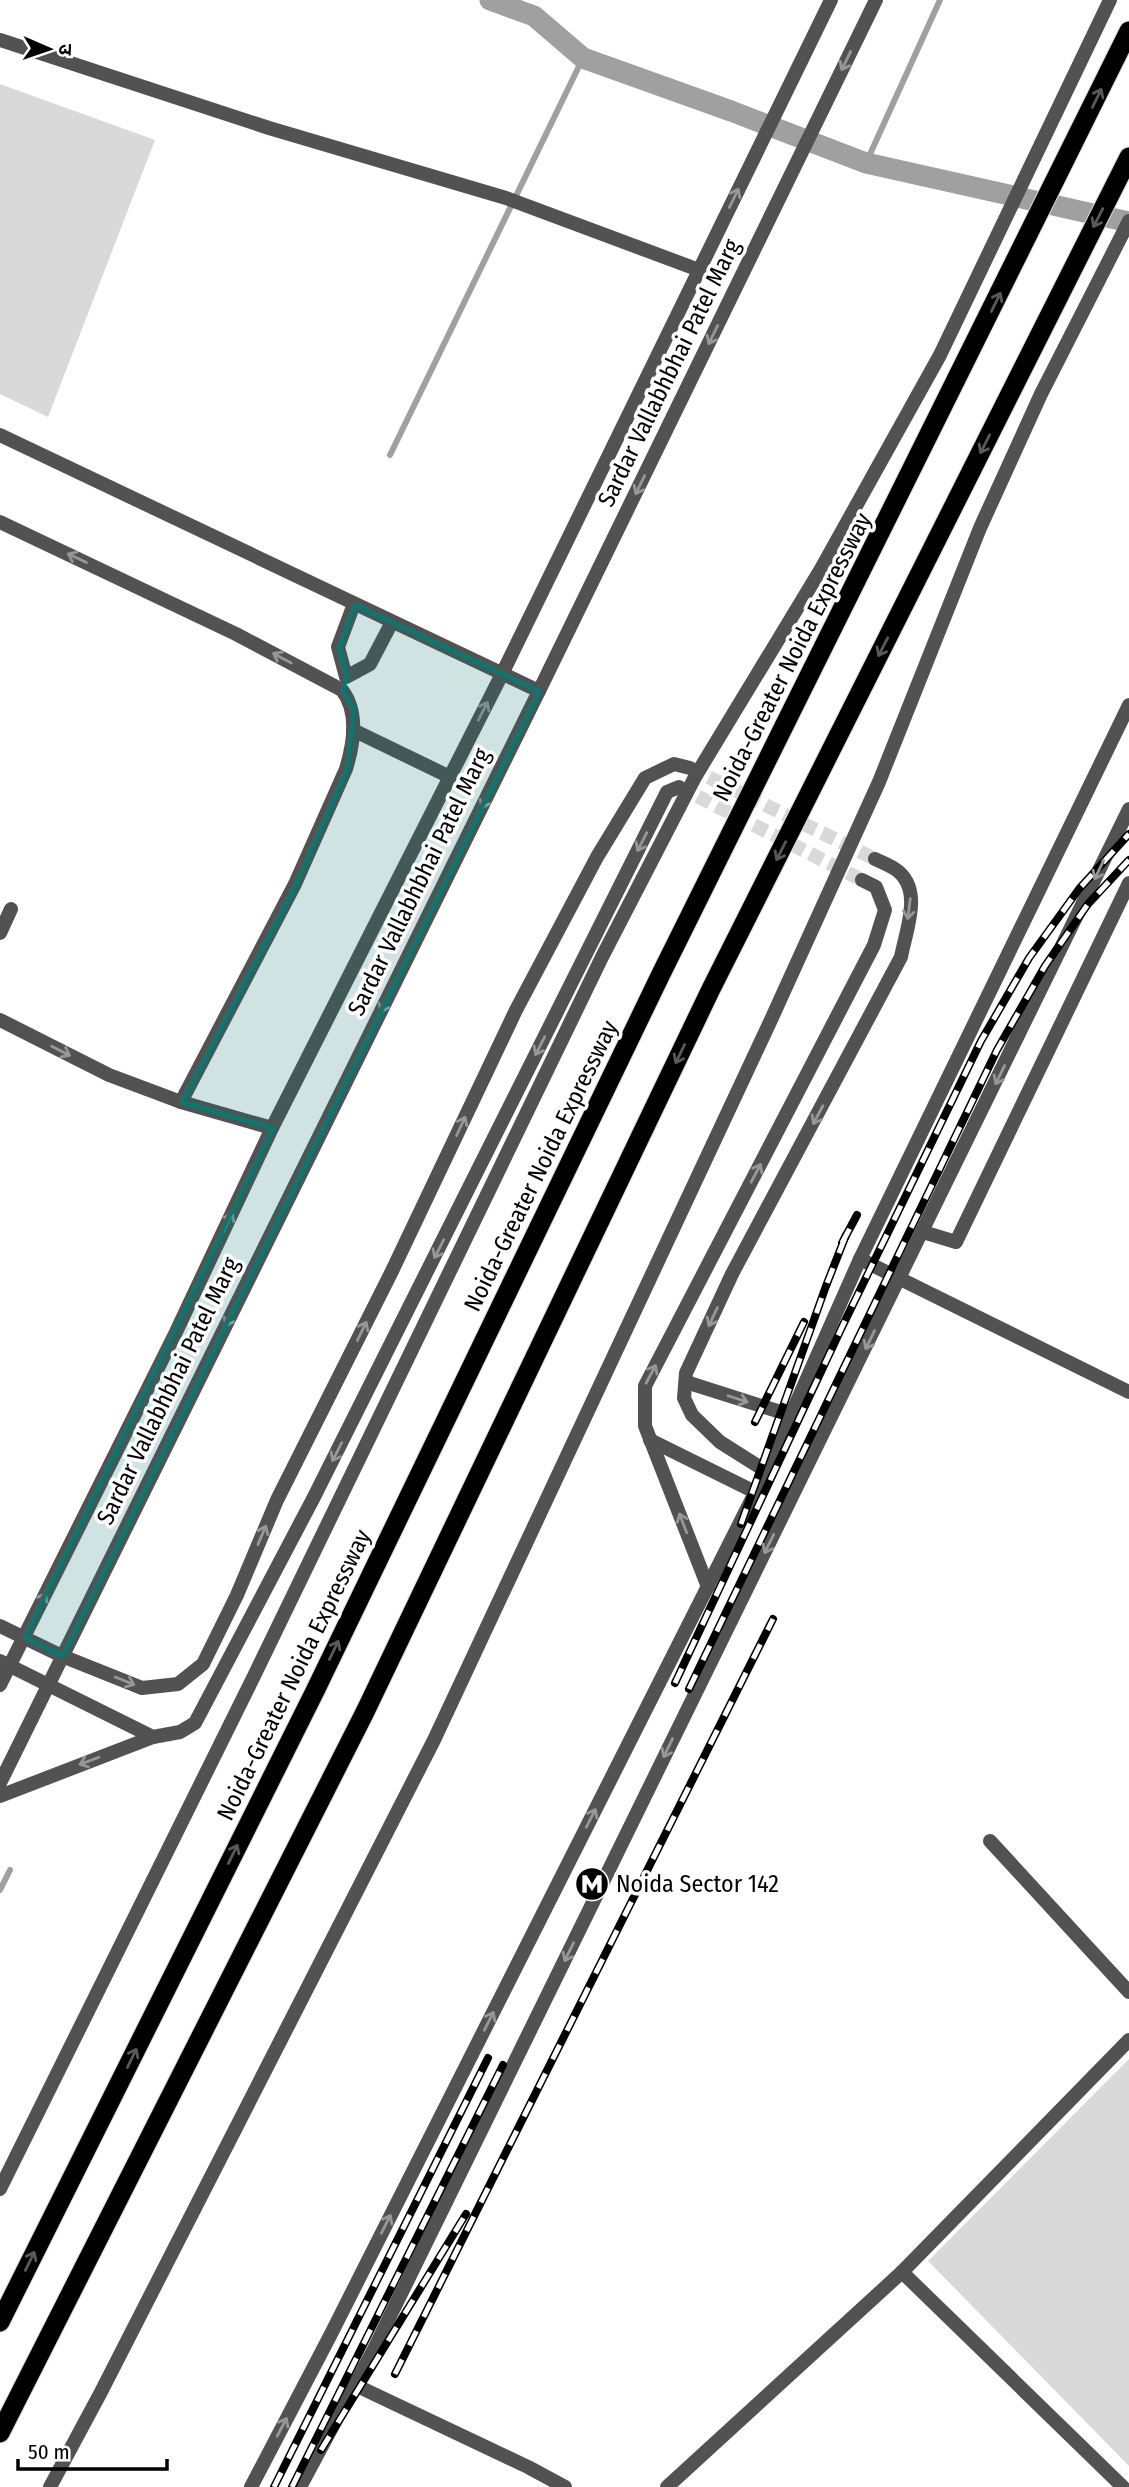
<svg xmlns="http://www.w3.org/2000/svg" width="1129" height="2487" font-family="'Fira Sans Condensed','Noto Sans Devanagari',sans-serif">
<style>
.green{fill:#d9d9d9}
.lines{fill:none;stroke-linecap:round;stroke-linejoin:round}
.stream{stroke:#a0a0a0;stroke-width:6}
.canal{stroke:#a0a0a0;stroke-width:21}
.tertiary-tunnel{stroke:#d9d9d9;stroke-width:14;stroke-dasharray:14 7;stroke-linecap:butt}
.trunk-casing{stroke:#dbdbdb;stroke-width:21}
.minor{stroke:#525252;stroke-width:14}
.tertiary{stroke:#525252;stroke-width:14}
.trunk{stroke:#000;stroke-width:19}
.rail-casing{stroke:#000;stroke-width:8}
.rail{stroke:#fff;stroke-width:5;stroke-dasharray:16;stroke-linecap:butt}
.oneway{stroke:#979797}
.oneway2{stroke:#595959}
.marked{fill:#0f766e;fill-opacity:0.2;stroke:#0f766e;stroke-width:5;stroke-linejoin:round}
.labels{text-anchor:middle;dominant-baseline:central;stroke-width:7;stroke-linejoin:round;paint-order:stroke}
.street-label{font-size:24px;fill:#000;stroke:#fff}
.poi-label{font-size:24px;fill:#000;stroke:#fff;text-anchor:start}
</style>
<rect width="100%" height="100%" fill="#fff"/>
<g class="green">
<polygon points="0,84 155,140 48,417 0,394"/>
<polygon points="1129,2059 1129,2466 928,2261"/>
</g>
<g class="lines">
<g class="stream">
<polyline points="866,163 940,0"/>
<polyline points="390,455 583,58"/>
<polyline points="0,1890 10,1870"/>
</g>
<polyline class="canal" points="490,0 534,16 583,58 731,111 866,163 1129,222"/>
<g class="tertiary-tunnel">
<polyline points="690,768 875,859"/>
<polyline points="679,787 862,880"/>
</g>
<g class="trunk-casing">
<g id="trunk">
<polyline points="0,2322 315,1691 661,974 1129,31"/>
<polyline points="0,2433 365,1712 710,991 1129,157"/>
</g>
</g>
<g class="minor">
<polyline points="0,40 269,128 506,198 699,270"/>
<polyline points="0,435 539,691"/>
<path d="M0,522L236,634L342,690C359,712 354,743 346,769L295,884L181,1102"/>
<polyline points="354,604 338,647 346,677 370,664 392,622"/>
<polyline points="353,730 450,777"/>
<polyline points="0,933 11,909"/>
<polyline points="0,1020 109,1075 181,1102 272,1128"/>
<polyline points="923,1232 956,1242 1129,883"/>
<polyline points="860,1259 1129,1392"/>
<polyline points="990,1841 1129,1992"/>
<polyline points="902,2272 1123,2487"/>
<polyline points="355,2385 528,2467 565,2487"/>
<polyline points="667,2487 902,2272 1129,2040"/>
</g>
<g class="tertiary">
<polyline points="686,1382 790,1415"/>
<polyline points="650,1440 755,1492"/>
<path d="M766,1471L720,1442L692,1415L684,1398L686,1373L732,1274L901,957C906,930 924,888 895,869C889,865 881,862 875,859"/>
<polyline points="708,1587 645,1426 645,1386 874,945 885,910 876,887 862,880"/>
<polyline points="0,1626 62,1656 142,1688 178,1684 203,1664 237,1595 277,1500 393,1269 516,1010 597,857 645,778 674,764 690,768"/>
<polyline points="0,1661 153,1737 180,1732 195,1723 314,1497 667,792 679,787"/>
<polyline points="0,1685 176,1332 272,1128 502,674 831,0"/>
<polyline points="0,1783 539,691 876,0"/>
<polyline points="0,1796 153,1737"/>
<polyline points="0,2189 255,1674 602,957 695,777 821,569 940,355 1110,0"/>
<polyline points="50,2487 101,2392 434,1740 770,1022 879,782 980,528 1041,394 1129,221"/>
<polyline points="251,2487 331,2334 766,1471 860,1259 1129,705"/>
<polyline points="300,2487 373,2351 1129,809"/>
</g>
<use href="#trunk" class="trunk"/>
<g class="rail-casing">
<g id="rail">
<polyline points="842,1243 857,1215"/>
<polyline points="755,1422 804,1322"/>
<polyline points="741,1524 826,1286 846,1235"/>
<polyline points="675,1683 842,1327 981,1041 1029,958 1079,889 1129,834"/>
<polyline points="689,1689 997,1050 1045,966 1088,904 1129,860"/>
<polyline points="395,2374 773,1619"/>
<polyline points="321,2450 466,2214"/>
<polyline points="274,2487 488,2058"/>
<polyline points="292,2487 503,2065"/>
</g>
</g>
<use href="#rail" class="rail"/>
</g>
<defs><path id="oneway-shaft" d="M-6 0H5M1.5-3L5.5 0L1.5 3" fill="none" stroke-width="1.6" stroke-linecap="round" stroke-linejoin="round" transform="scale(1.75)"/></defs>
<g class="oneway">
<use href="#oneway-shaft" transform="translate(846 61) rotate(116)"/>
<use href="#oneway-shaft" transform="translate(734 198) rotate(-64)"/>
<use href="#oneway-shaft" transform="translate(713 335) rotate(116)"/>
<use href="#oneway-shaft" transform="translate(640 485) rotate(116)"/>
<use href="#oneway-shaft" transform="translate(77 558) rotate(-155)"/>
<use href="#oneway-shaft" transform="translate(282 658) rotate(-152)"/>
<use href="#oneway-shaft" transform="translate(483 711) rotate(-63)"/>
<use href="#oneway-shaft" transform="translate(486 799) rotate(116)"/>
<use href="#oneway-shaft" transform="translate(642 842) rotate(117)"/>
<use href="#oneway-shaft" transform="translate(1099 870) rotate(116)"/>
<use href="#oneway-shaft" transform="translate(909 909) rotate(97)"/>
<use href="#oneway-shaft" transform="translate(385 1003) rotate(116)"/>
<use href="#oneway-shaft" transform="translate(540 1046) rotate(117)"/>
<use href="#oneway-shaft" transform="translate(61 1051) rotate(27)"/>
<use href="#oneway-shaft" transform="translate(1000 1075) rotate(116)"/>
<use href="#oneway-shaft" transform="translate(818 1115) rotate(118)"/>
<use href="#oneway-shaft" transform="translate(461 1126) rotate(-65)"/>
<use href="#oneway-shaft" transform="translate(756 1173) rotate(-62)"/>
<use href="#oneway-shaft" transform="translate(228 1222) rotate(-65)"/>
<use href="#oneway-shaft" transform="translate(439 1249) rotate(117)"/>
<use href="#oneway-shaft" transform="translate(230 1317) rotate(116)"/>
<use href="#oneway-shaft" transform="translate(713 1317) rotate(115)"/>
<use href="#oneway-shaft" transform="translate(362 1331) rotate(-64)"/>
<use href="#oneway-shaft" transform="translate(870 1340) rotate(116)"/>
<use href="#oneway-shaft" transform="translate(651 1374) rotate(-62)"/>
<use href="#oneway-shaft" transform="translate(738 1399) rotate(18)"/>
<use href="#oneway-shaft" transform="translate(337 1452) rotate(117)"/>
<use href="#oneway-shaft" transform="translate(683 1523) rotate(-111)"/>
<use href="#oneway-shaft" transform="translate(262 1535) rotate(-67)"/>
<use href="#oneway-shaft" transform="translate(769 1544) rotate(116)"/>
<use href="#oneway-shaft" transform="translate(41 1602) rotate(-63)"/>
<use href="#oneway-shaft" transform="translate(125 1681) rotate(22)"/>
<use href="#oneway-shaft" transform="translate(668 1748) rotate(116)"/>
<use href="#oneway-shaft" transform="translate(89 1761) rotate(159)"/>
<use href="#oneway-shaft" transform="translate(591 1818) rotate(-63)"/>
<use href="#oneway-shaft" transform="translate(569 1952) rotate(116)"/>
<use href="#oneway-shaft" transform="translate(489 2021) rotate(-63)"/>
<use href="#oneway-shaft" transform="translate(386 2224) rotate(-63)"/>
<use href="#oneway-shaft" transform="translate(282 2427) rotate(-62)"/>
</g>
<g class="oneway2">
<use href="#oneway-shaft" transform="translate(1097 98) rotate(-64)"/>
<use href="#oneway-shaft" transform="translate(1098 218) rotate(117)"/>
<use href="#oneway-shaft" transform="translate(996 302) rotate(-64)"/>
<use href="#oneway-shaft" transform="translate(985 444) rotate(117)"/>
<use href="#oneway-shaft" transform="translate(883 647) rotate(117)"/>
<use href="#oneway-shaft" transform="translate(781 851) rotate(117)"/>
<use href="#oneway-shaft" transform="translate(680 1054) rotate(116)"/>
<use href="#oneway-shaft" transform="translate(334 1650) rotate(-64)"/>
<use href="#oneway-shaft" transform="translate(233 1854) rotate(-64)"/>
<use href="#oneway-shaft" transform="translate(132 2058) rotate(-64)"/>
<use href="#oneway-shaft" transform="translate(30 2261) rotate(-64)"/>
</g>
<path class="marked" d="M354,604L539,691L62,1656L24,1637L272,1128L181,1102L295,884L346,769L353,710L342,690L346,677L338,647Z"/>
<defs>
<g id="metro-disc" transform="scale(1.75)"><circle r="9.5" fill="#000" stroke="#fff"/><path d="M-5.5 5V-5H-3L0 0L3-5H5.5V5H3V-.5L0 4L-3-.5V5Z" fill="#fff"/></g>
</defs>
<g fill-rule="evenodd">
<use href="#metro-disc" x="592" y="1884"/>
</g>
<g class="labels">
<g class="street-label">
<text transform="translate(669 373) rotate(-64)">Sardar Vallabhbhai Patel Marg</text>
<text transform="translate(792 657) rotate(-63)">Noida-Greater Noida Expressway</text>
<text transform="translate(419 882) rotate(-64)">Sardar Vallabhbhai Patel Marg</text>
<text transform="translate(541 1166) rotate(-64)">Noida-Greater Noida Expressway</text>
<text transform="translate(168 1391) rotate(-64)">Sardar Vallabhbhai Patel Marg</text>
<text transform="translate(294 1675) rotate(-64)">Noida-Greater Noida Expressway</text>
</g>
<g class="poi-label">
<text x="616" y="1884">Noida Sector 142</text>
</g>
</g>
<g transform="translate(49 49) rotate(92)" stroke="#ffffff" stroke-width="5" paint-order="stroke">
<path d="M0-5L12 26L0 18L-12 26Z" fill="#000000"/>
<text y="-10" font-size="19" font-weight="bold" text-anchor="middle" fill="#000000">उ</text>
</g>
<path d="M18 2459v10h149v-10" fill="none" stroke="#000000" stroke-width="3.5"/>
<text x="28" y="2459" font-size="21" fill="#000000" stroke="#ffffff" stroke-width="5" paint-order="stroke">50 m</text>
</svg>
